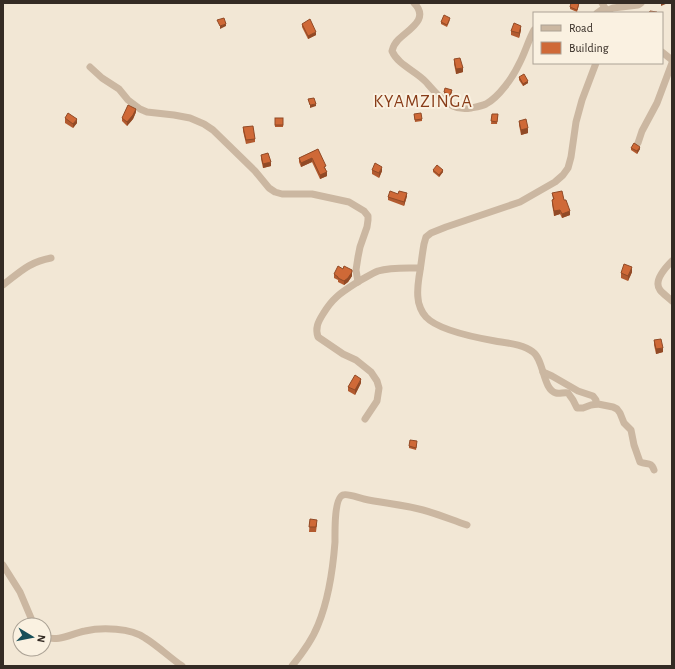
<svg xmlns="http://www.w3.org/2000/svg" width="675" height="669" font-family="'Alegreya Sans',sans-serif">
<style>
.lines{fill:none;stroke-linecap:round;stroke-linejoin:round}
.minor{stroke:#cbb7a1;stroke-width:7}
.wall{fill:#b25a2f}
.shaded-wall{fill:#914a26}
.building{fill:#cf6937;stroke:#914a26}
.labels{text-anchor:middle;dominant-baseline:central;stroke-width:4;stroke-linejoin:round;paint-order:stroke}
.quarter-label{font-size:18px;letter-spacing:1px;fill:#883c18;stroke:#faf1e1}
</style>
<rect width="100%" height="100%" fill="#f2e7d5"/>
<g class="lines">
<g class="minor">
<path d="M414,3C430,19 409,29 398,40C395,43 393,47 392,51C398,65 416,71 426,82C434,91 441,100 453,106C459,109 465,109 471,108C476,107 482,106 486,104C499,97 513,77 519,64C525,53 528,41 534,30"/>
<polyline points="602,3 608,13"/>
<polyline points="606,11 613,8 638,5 641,3"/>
<polyline points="597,13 604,8"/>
<polyline points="662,52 672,60"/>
<path d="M596,63L582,100L576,122L571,157L568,168L563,175L555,182L520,202L446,227L431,233L426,237L424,244C422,255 421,266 419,277C418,284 417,291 418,298C418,304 422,313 426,317C438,330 478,338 495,341C507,343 523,344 533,352C544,360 543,390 556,393C560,394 564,392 568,393L573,400L577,408H583L591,405L598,404L613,407L617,409L620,413L624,423L631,430L634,445L640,462C647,465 651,461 654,470"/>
<polyline points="90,67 102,78 119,89 128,100 140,109 147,112 174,115 190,118 204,124 213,130 255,171 269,188 275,192 282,194 312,194 349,202 364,211 368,216 368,220 367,227 360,247 358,257 356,270 358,282"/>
<polyline points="638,143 642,131 657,103 672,63"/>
<path d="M672,261C666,267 653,281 660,290C663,294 668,297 672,301"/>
<path d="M3,285C20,272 29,262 51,258"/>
<polyline points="543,372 552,376 578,391 593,396 596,400 596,404"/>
<path d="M365,419L377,401L379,388L377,381L371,372L356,360L343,354L318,337C315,328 318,322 323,314C333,297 342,292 359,281C365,278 371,274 378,271C391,267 406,268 420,268"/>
<polyline points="3,565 20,592 34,625"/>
<path d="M44,637C60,642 70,634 85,631C102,627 131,628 145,638C158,646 169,657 182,666"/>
<path d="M292,666C301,655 313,638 318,625C328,601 333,568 335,542C335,533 334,498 343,495C347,493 359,498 364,499C383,503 404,505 423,510C438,514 452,520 467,525"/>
</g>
</g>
<g class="wall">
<polygon points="579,5 577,12 570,9 570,7"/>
<polygon points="450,20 447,27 441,24 441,22"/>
<polygon points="302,24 316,35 308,39 302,27"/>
<polygon points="521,30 519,38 511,35 511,31"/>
<polygon points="454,59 463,72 456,74 454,64"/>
<polygon points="519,77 528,83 523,86 519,80"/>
<polygon points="444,92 452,92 450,98 444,94"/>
<polygon points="136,112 133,119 127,126 122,121 122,118"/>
<polygon points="414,114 422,119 422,121 415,122"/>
<polygon points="492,114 498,114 497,124 491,124"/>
<polygon points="65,118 77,123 73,128 65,123"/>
<rect x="275" y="118" width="8" height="9"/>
<polygon points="519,121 528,133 521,135 519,125"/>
<polygon points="243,127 255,139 255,142 246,144 243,131"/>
<polygon points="631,148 640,149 637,154 631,150"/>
<polygon points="318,149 326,170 327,176 320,179 312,162 301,167 299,162 299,158"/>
<polygon points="261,155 271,166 263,168 261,159"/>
<polygon points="372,170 382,171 379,178 372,174"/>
<polygon points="433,170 443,172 439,177 433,172"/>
<polygon points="552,193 564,200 570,215 562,218 560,214 554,216 552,204 552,200 553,199"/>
<polygon points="407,196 404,206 388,200 388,197"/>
<polygon points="632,272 628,281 621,278 621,273"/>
<polygon points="334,274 352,276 348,282 344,285 338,282 338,280 334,278"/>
<polygon points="654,340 663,352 656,354 654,345"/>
<polygon points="361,383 355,395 348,391 348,387"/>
<polygon points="417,444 416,450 409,448 409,446"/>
<polygon points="310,519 317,524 316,532 309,532"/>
</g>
<g class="shaded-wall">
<polygon points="661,3 668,3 661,6"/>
<polygon points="226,24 226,26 220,29 220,26"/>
<polygon points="521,26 521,30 519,38 519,33"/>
<polygon points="316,32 316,35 308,39 308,36"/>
<polygon points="463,68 463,72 456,74 456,69"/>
<polygon points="528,81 528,83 523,86 523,84"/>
<polygon points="316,104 316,106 310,108 310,105"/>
<polygon points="136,109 136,112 133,119 127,126 127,122"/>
<polygon points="77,119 77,123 73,128 73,124"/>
<polygon points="528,128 528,133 521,135 521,130"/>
<polygon points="640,147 640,149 637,154 637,151"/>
<polygon points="312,158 312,162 301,167 301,163"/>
<polygon points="271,162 271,166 263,168 263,164"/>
<polygon points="382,167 382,171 379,178 379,173"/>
<polygon points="443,170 443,172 439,177 439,175"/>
<polygon points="327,172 327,176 320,179 320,175"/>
<polygon points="407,193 407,196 404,206 404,202"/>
<polygon points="560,210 560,214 554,216 554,211"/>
<polygon points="570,211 570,215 562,218 562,214"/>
<polygon points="632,267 632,272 628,281 628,276"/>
<polygon points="352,272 352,276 348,282 344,285 344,281"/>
<polygon points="663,348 663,352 656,354 656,349"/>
<polygon points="361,379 361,383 355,395 355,390"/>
</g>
<g class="building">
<polygon points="571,3 579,3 577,10 570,7"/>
<polygon points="650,11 657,12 657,13 649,13"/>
<polygon points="444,15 450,18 447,25 441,22"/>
<polygon points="224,18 226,24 220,26 217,20"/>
<polygon points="310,19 316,32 308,36 302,24"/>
<polygon points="514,23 521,26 519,33 511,31"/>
<polygon points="460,58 463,68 456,69 454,59"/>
<polygon points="524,74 528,81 523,84 519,77"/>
<polygon points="445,88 452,90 450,95 444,92"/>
<polygon points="314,98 316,104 310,105 308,99"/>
<polygon points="128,105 136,109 133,115 127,122 122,118"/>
<polygon points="68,113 77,119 73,124 65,118"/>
<polygon points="421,113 422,119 415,120 414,114"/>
<polygon points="492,114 498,114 497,122 491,121"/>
<rect x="275" y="118" width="8" height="7"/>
<polygon points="526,119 528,128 521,130 519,121"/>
<polygon points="253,126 255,139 246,140 243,127"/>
<polygon points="634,143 640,147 637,151 631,148"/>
<polygon points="318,149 326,166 324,167 327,172 320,175 312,158 301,163 299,158"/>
<polygon points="268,153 271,162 263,164 261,155"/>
<polygon points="375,163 382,167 379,173 372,170"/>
<polygon points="437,165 443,170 439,175 433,170"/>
<polygon points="390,191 398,194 399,191 407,193 404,202 388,197"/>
<polygon points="562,191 564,200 566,200 570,211 562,214 560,210 554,211 552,200 554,199 552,193"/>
<polygon points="624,264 632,267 628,276 621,273"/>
<polygon points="338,266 343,269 344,266 352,270 352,272 348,278 344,281 338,278 338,277 334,274"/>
<polygon points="661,339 663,348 656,349 654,340"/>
<polygon points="355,375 361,379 355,390 348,387"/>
<polygon points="410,440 417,441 416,448 409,446"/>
<polygon points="310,519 317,520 316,527 309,527"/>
</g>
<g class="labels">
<g class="quarter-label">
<text x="423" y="102">KYAMZINGA</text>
</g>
</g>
<rect width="675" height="669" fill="none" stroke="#342b24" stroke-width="8"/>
<rect x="533" y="12" width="130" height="52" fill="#faf1e1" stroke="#aba295"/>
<rect x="541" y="25" width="20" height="6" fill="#cbb7a1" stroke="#aba295"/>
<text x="569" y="32" font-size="12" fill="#342b24">Road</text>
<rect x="541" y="42" width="20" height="12" fill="#cf6937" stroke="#aba295"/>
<text x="569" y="52" font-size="12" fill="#342b24">Building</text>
<g transform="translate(32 637) rotate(100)"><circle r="19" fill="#faf1e1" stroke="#aba295"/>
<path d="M0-3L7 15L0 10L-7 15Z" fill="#174e58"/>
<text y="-6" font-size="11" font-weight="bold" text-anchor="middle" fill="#342b24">N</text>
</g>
</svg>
